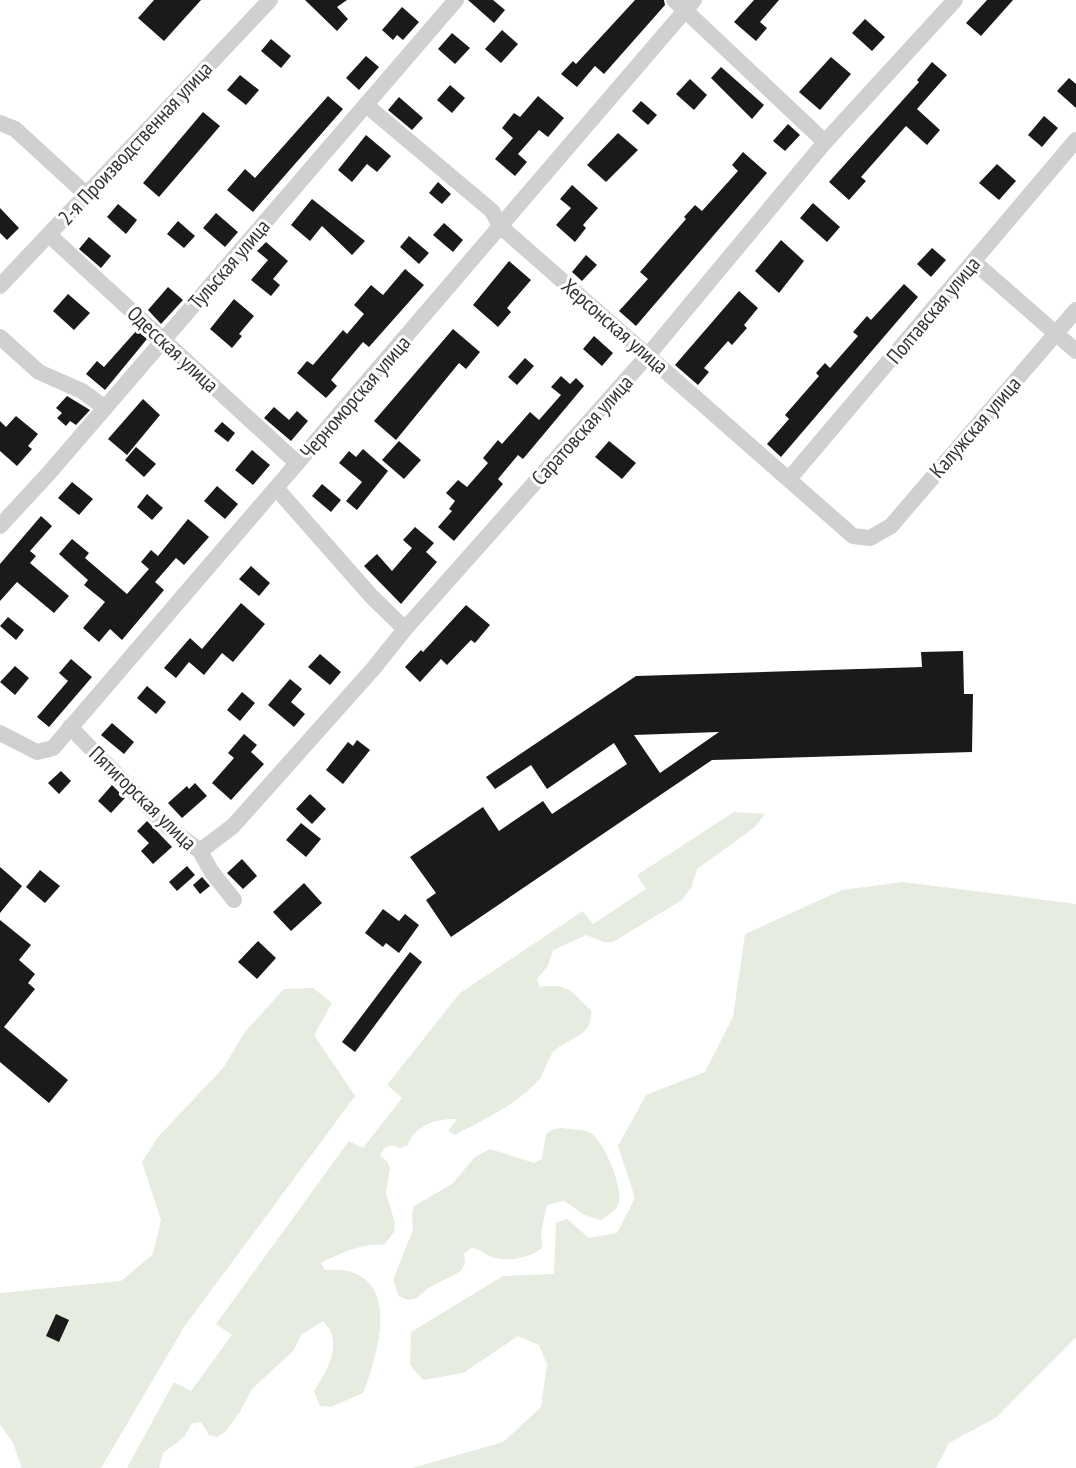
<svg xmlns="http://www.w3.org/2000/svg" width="1076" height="1468" font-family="'PT Sans Narrow',sans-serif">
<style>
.green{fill:#e6ecdf}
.building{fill:#1a1a1a;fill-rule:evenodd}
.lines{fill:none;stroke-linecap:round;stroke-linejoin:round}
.minor{stroke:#d0d0d0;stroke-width:16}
.labels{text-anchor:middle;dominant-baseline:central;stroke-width:6;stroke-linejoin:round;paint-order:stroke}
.street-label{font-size:21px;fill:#333;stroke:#fff}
</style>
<rect width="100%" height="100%" fill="#fff"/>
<g class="green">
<path d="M734,812L765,814L755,827L697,869L692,886L682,900L613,942H604L586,935L553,950L548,966L537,979L540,987C570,983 570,991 591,1010C594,1037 569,1037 554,1051C546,1060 545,1075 536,1083C514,1106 483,1120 455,1135L448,1131L457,1119C439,1118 414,1125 408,1145L400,1148L392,1145L384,1148L380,1156L387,1161L390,1168L386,1193L395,1223L394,1232L384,1245C363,1242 339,1254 321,1263L325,1270C332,1270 341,1269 348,1271C401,1285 376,1359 363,1393L331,1407L320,1406L314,1391C327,1370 345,1343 323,1321L301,1335L294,1350L252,1389L240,1412L225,1432L217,1437L209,1435L201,1422L192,1423L184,1437L163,1453L159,1468H127L174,1382L191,1391L232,1335L216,1324L349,1141L363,1148L402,1098L387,1085L460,993L583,911L593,924L646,889L637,875Z"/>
<polygon points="903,882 1076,904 1076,1337 997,1417 949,1443 936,1468 412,1468 503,1442 541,1407 547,1364 539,1345 518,1336 463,1373 423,1380 410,1365 411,1332 503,1276 554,1274 556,1223 567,1219 589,1238 617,1233 635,1198 618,1146 646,1095 705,1072 733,1017 745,934 842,890"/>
<polygon points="313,988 332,1003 314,1035 355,1096 184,1327 101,1468 22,1468 13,1443 0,1424 0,1293 121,1281 153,1254 161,1220 142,1162 158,1137 223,1068 245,1032 284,989"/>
<path d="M563,1128C571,1130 584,1129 591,1133C604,1141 625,1191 618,1205C615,1212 607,1216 601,1220L585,1215L564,1201L547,1205L541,1232L542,1248C530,1258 508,1262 492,1257C484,1255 481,1248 471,1248L464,1254L465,1263L461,1271L428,1288L417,1298L408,1300L399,1296L393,1280L413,1230L412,1214L414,1206L452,1184L475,1157L490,1149L534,1163L542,1159L546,1134L554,1129Z"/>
</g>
<g class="building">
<polygon points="154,0 201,0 164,41 138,18"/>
<polygon points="305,0 347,0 337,7 348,19 337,31"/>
<polygon points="468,0 493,0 505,10 494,23"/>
<polygon points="635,0 664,0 665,5 604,74 595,66 577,87 561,74 573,61 576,64"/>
<polygon points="754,0 779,0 760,22 767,28 756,41 734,22"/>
<polygon points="987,0 1013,0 981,36 966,23"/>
<polygon points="402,7 419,22 403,40 397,35 393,40 382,30"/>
<polygon points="865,19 885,37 872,51 852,33"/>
<polygon points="502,30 518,44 501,63 485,49"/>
<polygon points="452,33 470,48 455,64 438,49"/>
<polygon points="271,39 291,56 281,68 261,51"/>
<polygon points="366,56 379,67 359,90 346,78"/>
<polygon points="831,57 851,74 820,110 799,92"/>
<polygon points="932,62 947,75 917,109 940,130 927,145 906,126 861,177 866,181 849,200 829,182 919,82 917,80"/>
<polygon points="721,67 764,105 752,119 711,78"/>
<polygon points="240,75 259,90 246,105 227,90"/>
<polygon points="1069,78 1076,84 1076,108 1057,91"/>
<polygon points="690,79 707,95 694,110 676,94"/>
<polygon points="450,85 465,98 452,113 437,100"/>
<polygon points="328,96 343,109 253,212 227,190 245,169 255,178"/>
<polygon points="538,96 564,118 548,137 539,130 518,154 527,162 515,176 495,159 513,138 502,128 514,113 520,117"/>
<polygon points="399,97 423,118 412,130 388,110"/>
<polygon points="641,101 657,115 648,125 632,111"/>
<polygon points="203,112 220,126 159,197 143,183"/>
<polygon points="1044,116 1058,128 1042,147 1028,135"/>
<polygon points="788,124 800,135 785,151 773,141"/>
<polygon points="618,133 638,150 606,182 587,165"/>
<polygon points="366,135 391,156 377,172 367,164 352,182 338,170"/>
<polygon points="743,152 767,173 636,326 619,311 648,279 640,272 686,219 684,217 695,205 702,211 738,171 732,165"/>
<polygon points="997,164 1016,181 999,200 979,183"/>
<polygon points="438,182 451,194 442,204 429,193"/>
<polygon points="572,185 598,208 583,225 586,228 575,242 556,225 571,208 560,199"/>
<polygon points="312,199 365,241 352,255 322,226 310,241 291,225"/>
<polygon points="813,203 840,227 827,242 800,218"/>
<polygon points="118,204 137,220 126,234 107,217"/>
<polygon points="0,208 19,228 7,240 0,233"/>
<polygon points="216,213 238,232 225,247 203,228"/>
<polygon points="178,221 195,236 184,248 167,234"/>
<polygon points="444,223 463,240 453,252 433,235"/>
<polygon points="409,236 429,253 419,264 400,247"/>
<polygon points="89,237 111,256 101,268 79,249"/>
<polygon points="781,240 804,261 779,293 755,271"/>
<polygon points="266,242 288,261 273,279 280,285 271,296 251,280 268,260 257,251"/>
<polygon points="932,248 946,260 931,277 917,264"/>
<polygon points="586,255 597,265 582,281 572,272"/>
<polygon points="509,261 531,280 507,308 511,312 498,327 473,305"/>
<polygon points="405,269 424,285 369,347 363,342 331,380 337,386 326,398 297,373 307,361 313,365 343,330 347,334 364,314 354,305 371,285 383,295"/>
<polygon points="904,284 918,297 781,457 767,444 789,419 785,415 819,376 816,373 825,363 830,368 858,336 853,332 867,316 871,320"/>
<polygon points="168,287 183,300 161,324 148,310"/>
<polygon points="739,291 758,308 744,325 747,328 732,345 728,341 704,368 709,372 698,385 675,365"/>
<polygon points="68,294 90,313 74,330 53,311"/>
<polygon points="234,299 254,316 239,334 242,336 232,348 210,329"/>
<polygon points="453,329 480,352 466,369 459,363 396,440 374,421"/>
<polygon points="137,330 147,339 105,390 86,374 97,361 104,367"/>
<polygon points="594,336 613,353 602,366 583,349"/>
<polygon points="525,358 534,366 517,385 508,377"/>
<polygon points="561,376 570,384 576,378 584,386 523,459 518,455 498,479 503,484 454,541 438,527 452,511 449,509 455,501 446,493 458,480 467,487 488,463 483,458 498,440 502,444 530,412 539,420 561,395 551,387"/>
<polygon points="67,396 90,410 76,425 70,421 66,426 57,418 62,413 56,408"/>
<polygon points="143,399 160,415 127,455 108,439"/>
<polygon points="274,407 289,420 297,411 308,421 291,441 264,418"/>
<polygon points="16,416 38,434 28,446 32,449 17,466 0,451 0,421 6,427"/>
<polygon points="222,422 235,433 228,442 214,431"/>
<polygon points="399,441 421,460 404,479 382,460"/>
<polygon points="609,441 636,463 622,479 595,457"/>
<polygon points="136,447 156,464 144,477 125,460"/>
<polygon points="363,449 388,471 357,510 346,501 362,482 339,463 349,451 356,457"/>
<polygon points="252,450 270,465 253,485 235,470"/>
<polygon points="72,482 93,499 79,515 58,498"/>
<polygon points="322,484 341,500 331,512 312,496"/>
<polygon points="217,486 238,504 225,519 204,501"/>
<polygon points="147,494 163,508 152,520 137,507"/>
<polygon points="41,516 52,526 30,551 36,556 30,563 69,596 54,613 17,582 0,601 0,564"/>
<polygon points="188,519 209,537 184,565 176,558 155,582 164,590 122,640 110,629 99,642 83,628 105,602 84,585 88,580 59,554 72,539 89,553 85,558 127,594 149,569 141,562 151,550 158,556"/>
<polygon points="415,527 434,543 426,552 437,562 401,604 364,566 377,554 392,571 412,548 403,540"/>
<polygon points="251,566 270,583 259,596 239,579"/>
<polygon points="241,603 265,624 233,662 222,653 204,675 189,662 176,678 164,668 190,638 202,649"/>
<polygon points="466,605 490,625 475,643 471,640 447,665 441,659 420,682 405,667 421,650 423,652"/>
<polygon points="8,617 24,630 16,640 0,626"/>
<path d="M963,651L964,694H973L972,752L712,760L451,937L426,900L436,893L410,857L483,807L499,831L543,801L552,814L627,764L614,743L547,789L531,765L495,789L486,777L636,676L922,667L921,652ZM719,732L660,773L634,735Z"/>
<polygon points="320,654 341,672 330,685 308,667"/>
<polygon points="71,659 92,677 49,727 37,717 68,681 59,673"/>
<polygon points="15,666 29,678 15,695 0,682"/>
<polygon points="290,679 302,689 291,702 305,714 294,727 268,705"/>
<polygon points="147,686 166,702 156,714 137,698"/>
<polygon points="242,692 255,703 240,721 227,710"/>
<polygon points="112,723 134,742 124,754 101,735"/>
<polygon points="244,734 257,745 251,752 264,764 231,800 212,783 234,758 228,753"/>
<polygon points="357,740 370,750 343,784 326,770 348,742 353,746"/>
<polygon points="61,771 71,781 59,794 48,783"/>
<polygon points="195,783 207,796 182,818 168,803 187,786 189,789"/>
<polygon points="112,785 125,798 111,813 98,801"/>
<polygon points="310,794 326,809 312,824 296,809"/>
<polygon points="147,821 172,847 153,864 141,851 149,843 137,831"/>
<polygon points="301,823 321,839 306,857 286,840"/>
<polygon points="242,859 257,876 243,889 227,873"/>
<polygon points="187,866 195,875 177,891 169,882"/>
<polygon points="0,867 22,886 0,913"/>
<polygon points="40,870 60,886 45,903 26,887"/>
<polygon points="202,877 210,886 200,894 193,885"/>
<polygon points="304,883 322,903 291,931 273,912"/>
<polygon points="383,909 399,921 405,914 419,925 399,953 386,943 383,947 365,933"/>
<polygon points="0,920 31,945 19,960 35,974 28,983 35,989 4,1027 68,1080 49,1103 0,1062"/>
<polygon points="258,941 276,958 257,979 238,962"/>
<polygon points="410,952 422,962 355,1052 342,1042"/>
<polygon points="56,1314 69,1320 59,1342 46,1336"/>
</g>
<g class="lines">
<g class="minor">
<polyline points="674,0 825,142"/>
<polyline points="366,105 492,211 500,226 853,536 870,538 891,526 1076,310"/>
<polyline points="0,123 15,129 88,196"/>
<polyline points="49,235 297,463"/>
<polyline points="974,262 1076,351"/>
<polyline points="0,286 270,0"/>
<polyline points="0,337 39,372 82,391 105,408"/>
<polyline points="789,479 1076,140"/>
<polyline points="276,488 372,597 405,629"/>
<polyline points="0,526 49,473 456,0"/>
<polyline points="70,727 168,827 200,851 211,871 234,900"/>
<polyline points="0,733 37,752 53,748 694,0"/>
<polyline points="200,851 233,826 373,669 405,629 649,354 825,142 955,0"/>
</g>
</g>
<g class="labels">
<g class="street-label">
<text transform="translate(135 143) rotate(-47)">2-я Производственная улица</text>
<text transform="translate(229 264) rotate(-49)">Тульская улица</text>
<text transform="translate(933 310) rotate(-50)">Полтавская улица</text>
<text transform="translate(615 326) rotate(41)">Херсонская улица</text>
<text transform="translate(173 349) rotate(43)">Одесская улица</text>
<text transform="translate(355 397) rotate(-49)">Черноморская улица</text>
<text transform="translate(975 427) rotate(-49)">Калужская улица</text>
<text transform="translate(582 430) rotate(-48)">Саратовская улица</text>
<text transform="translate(143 798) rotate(44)">Пятигорская улица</text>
</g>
</g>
</svg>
